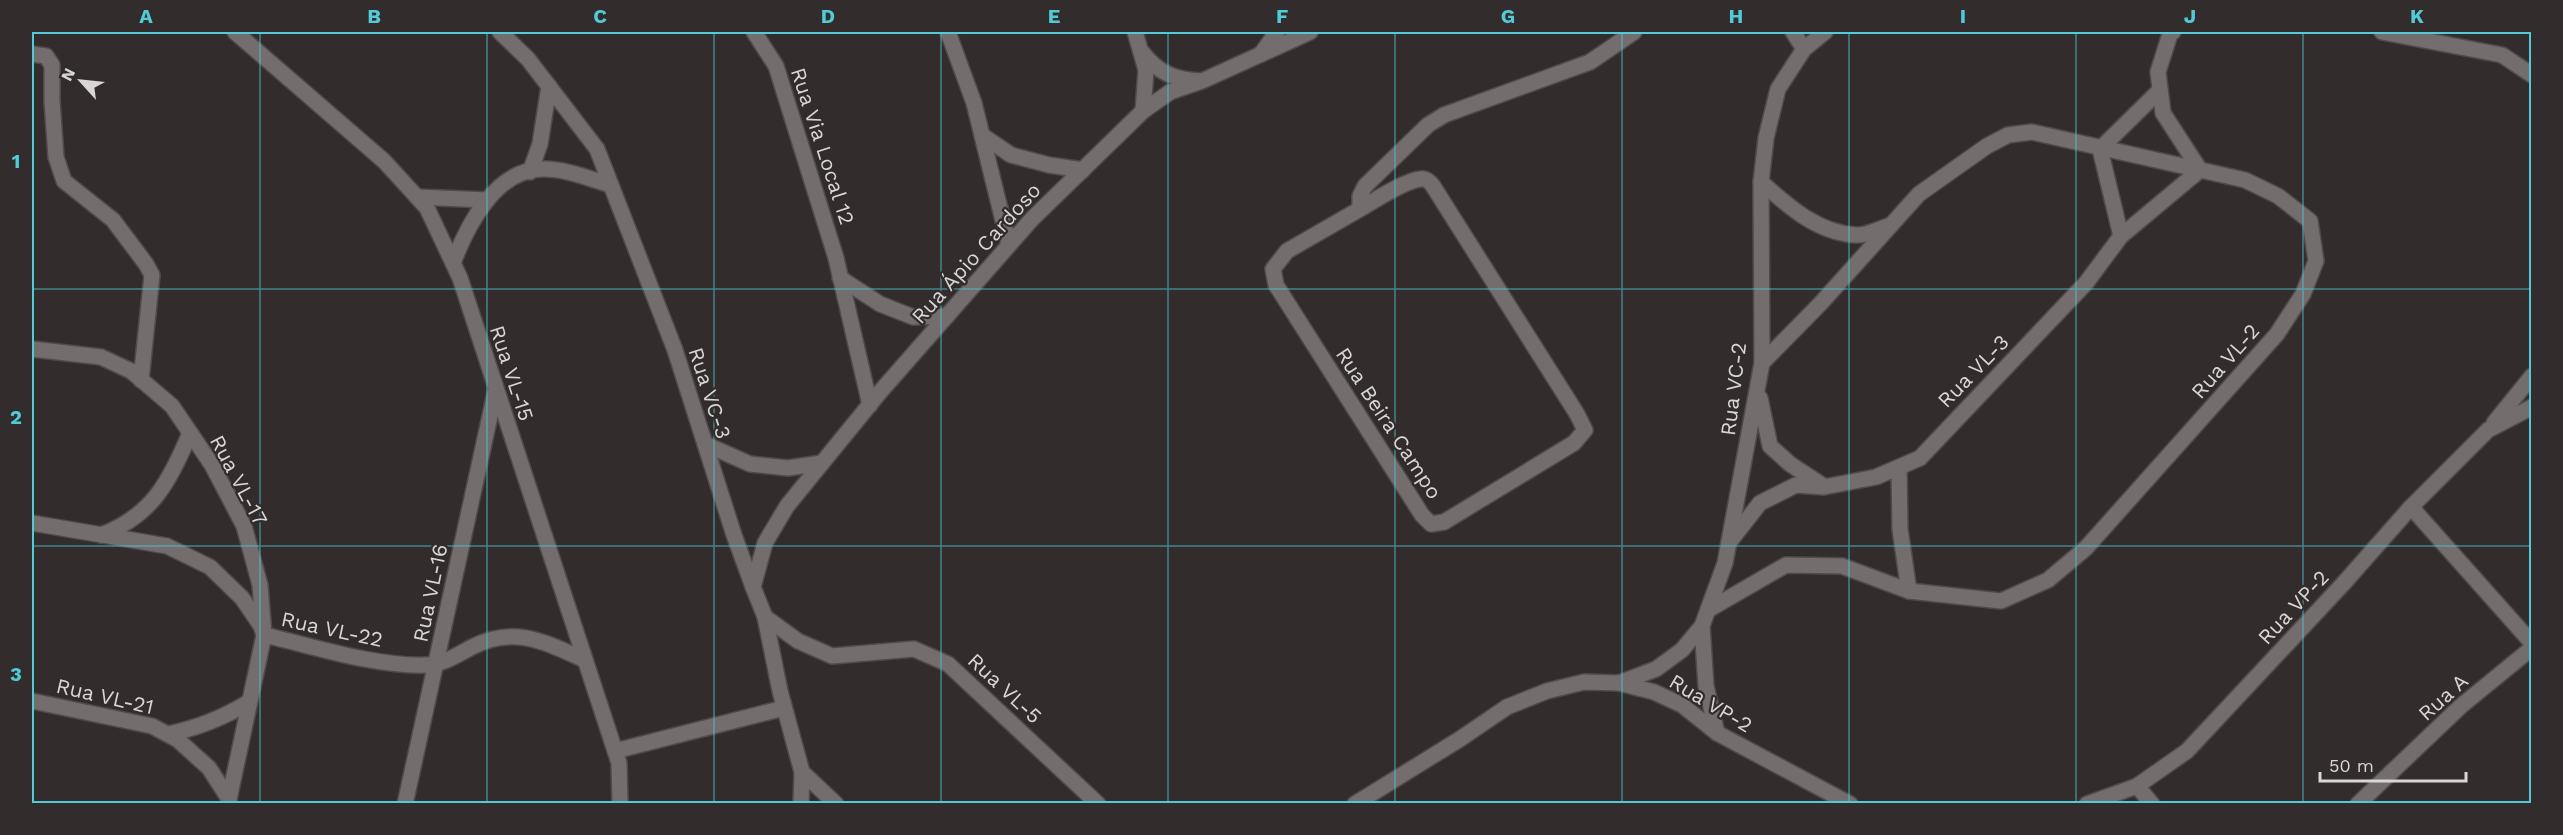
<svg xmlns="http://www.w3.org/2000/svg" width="2563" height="835" font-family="'Work Sans',sans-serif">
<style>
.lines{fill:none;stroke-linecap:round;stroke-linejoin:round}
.minor-casing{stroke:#4f4b4b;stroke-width:18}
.tertiary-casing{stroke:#4f4b4b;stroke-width:18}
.minor{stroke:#736d6d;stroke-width:15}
.tertiary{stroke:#736d6d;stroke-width:15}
.grid{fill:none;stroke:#52cbd9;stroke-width:1.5;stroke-opacity:0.55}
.labels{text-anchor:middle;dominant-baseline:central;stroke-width:4.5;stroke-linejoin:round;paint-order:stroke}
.street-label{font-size:21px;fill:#d9d6d6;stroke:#322d2c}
.neatline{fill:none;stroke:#52cbd9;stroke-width:2}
.grid-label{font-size:20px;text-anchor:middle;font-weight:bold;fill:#52cbd9}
</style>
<rect width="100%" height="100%" fill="#322d2c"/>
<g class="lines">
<g class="minor-casing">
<g id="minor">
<polyline points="235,32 384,161 427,208 460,278 619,763 620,804"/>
<polyline points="500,32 528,59 597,149 675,350 734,535 753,587"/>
<polyline points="754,32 776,66 836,258 870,405"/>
<polyline points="948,32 974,103 1009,245"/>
<polyline points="1135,32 1146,70 1143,111"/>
<polyline points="1793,32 1804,49"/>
<polyline points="2382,32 2502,55 2532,75"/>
<path d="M1142,52C1158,73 1175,80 1201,81"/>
<polyline points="32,54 46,56 52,65 52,101 56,157 64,181 113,220 146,264 152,275 141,380"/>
<polyline points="1261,54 1277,32"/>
<polyline points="983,136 1011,155 1049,165 1083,170"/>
<polyline points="530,172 540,144 549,86"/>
<path d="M1761,182C1787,205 1817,233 1856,235C1866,236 1881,228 1891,225"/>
<polyline points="417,197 487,200"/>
<path d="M1360,209C1374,201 1405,180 1421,179C1426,178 1430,182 1433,186L1577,414L1585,430L1574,443L1444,522L1431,524L1422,515L1276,285L1273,269L1287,251L1360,209V196L1365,186L1428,125L1444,115L1590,62L1634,32"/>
<polyline points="2121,236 2200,170 2163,113 2158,72 2170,34 2173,32"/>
<path d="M453,263C467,226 496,168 544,169C566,169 590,179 611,185"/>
<polyline points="840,278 880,304 913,317 947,316"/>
<polyline points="32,349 101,357 131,371 172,406 212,465 244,526 260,585 264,635 228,804"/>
<polyline points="1760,398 1770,446 1790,464 1822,485"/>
<polyline points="1899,468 1900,529 1909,591"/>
<polyline points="2411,507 2532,643"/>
<path d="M32,523L167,546L210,567L242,598L261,626L264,635C313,646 376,667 426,665C442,665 459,654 472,647C514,625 545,642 585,660"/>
<path d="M101,535C152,516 170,481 190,433"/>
<polyline points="1731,540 1760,503 1796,485 1824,487 1876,477 1920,458 2086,283 2121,236 2100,149 2160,90"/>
<polyline points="1708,610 1786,565 1842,566 1909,591 2001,601 2048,580 2086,548 2277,334 2303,294 2316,261 2310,221 2278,196 2245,180 2032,132 2008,135 1987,146 1919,194 1821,303 1762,363"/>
<polyline points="765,617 798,641 832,656 914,649 948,664 1098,804"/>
<polyline points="1619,683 1656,669 1682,650 1702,626 1725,563 1762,363 1761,182 1766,138 1778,89 1804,49 1825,32"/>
<polyline points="32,701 152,726 178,740 209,768 229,799"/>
<path d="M168,734C198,728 223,718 249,702"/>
<polyline points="615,751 784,708"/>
<polyline points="802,772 836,804"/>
<polyline points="2137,786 2152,804"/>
<polyline points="405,804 495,393"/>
<polyline points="2358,804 2461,706 2532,648"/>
</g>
</g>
<g class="tertiary-casing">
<g id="tertiary">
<polyline points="2494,423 2532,376"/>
<polyline points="705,444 750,464 788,468 822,463"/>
<polyline points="1702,626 1706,686 1717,733"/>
<polyline points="801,804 802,772 780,691 765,617 753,587 765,543 787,506 880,392 1032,219 1143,111 1170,92 1202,81 1310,32"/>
<polyline points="1355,804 1460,739 1507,707 1547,691 1584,682 1619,683 1654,692 1682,705 1717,733 1850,804"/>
<polyline points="2087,804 2137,786 2187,751 2343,584 2411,507 2488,430 2532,407"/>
</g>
</g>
<use href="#minor" class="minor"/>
<use href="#tertiary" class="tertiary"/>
</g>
<path class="grid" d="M260,32V804M487,32V804M714,32V804M941,32V804M1168,32V804M1395,32V804M1622,32V804M1849,32V804M2076,32V804M2303,32V804M32,289H2532M32,546H2532"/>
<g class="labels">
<g class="street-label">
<text transform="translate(823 146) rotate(72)">Rua Via Local 12</text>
<text transform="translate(976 253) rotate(-48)">Rua Ápio Cardoso</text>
<text transform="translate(2225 361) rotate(-49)">Rua VL-2</text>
<text transform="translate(1973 371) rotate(-46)">Rua VL-3</text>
<text transform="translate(512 373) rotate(72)">Rua VL-15</text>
<text transform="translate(1733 389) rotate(-83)">Rua VC-2</text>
<text transform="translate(710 393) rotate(72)">Rua VC-3</text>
<text transform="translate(1389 423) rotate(57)">Rua Beira Campo</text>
<text transform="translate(239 480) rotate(62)">Rua VL-17</text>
<text transform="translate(430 593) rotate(-78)">Rua VL-16</text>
<text transform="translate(2293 607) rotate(-47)">Rua VP-2</text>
<text transform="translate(332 629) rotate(12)">Rua VL-22</text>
<text transform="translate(1005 688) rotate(43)">Rua VL-5</text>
<text transform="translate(105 696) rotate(13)">Rua VL-21</text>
<text transform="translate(2443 697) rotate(-42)">Rua A</text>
<text transform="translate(1711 703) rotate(31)">Rua VP-2</text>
</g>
</g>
<rect width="2563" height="835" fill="none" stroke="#322d2c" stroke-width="66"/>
<g transform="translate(81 81) rotate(297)" stroke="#322d2c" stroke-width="4.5" paint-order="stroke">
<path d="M0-4.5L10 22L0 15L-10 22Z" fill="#d9d6d6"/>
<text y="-9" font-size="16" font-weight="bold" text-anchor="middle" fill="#d9d6d6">N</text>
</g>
<path d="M2320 772v9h146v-9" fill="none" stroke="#d9d6d6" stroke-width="3"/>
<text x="2329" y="772" font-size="18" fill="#d9d6d6" stroke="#322d2c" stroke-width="4.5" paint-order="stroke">50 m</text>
<rect x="33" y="33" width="2497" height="769" class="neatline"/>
<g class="grid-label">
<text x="146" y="23">A</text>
<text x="374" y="23">B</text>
<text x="600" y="23">C</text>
<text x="828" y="23">D</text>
<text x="1054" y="23">E</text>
<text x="1282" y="23">F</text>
<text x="1508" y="23">G</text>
<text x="1736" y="23">H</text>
<text x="1963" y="23">I</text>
<text x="2190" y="23">J</text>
<text x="2417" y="23">K</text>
<text x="16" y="168">1</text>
<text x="16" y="424">2</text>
<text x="16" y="681">3</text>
</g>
</svg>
